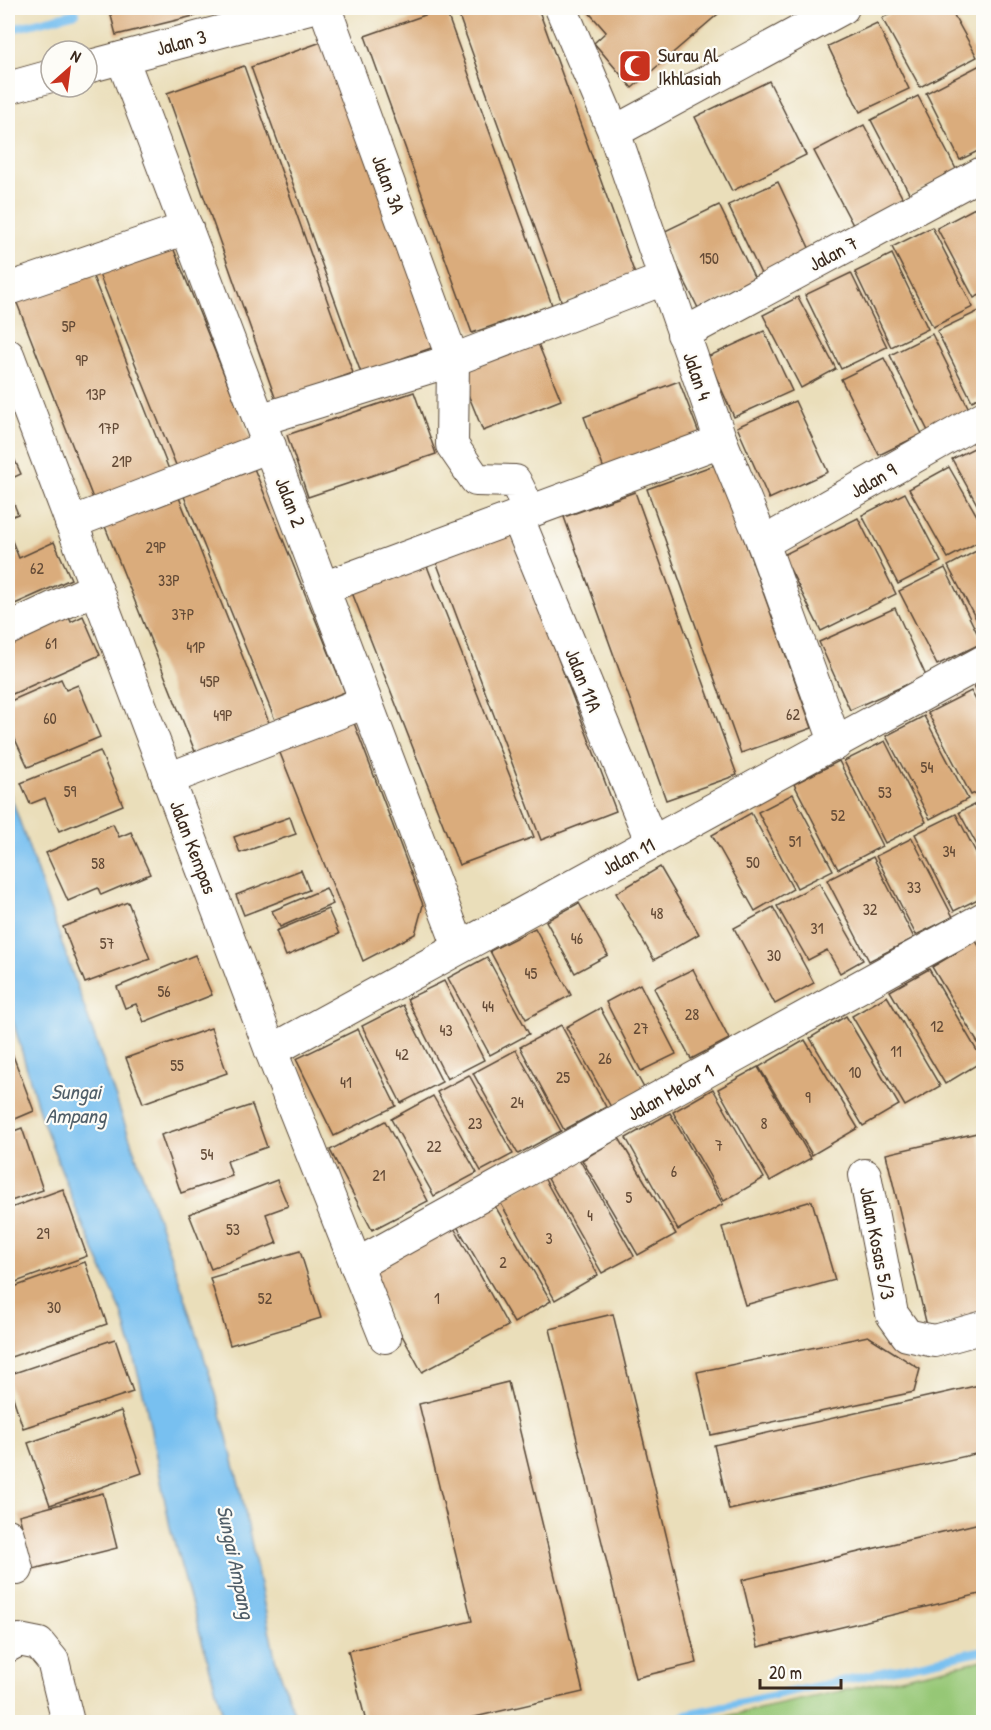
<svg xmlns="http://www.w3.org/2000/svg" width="991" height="1730" font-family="'Patrick Hand',sans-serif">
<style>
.green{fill:#96c776;stroke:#68784a;stroke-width:1.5}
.water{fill:#78c0f0;stroke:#5a7587;stroke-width:1.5}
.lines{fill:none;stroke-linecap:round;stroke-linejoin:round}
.stream{stroke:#78c0f0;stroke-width:8}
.building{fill:#daac7c}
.minor-casing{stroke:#554535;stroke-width:34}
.path{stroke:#554535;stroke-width:4;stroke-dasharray:4.5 4.5;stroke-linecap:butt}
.minor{stroke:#fff;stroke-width:32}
.labels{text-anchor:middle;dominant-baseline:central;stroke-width:4.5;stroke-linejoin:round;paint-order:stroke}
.number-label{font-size:16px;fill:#634a36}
.street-label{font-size:20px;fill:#3b2a1e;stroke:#fdfcf7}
.poi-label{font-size:20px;fill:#3b2a1e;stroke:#fdfcf7;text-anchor:start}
.water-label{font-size:21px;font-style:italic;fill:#505e68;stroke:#fdfcf7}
</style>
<rect width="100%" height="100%" fill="#fdfcf7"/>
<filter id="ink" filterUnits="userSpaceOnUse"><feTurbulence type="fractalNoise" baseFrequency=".0167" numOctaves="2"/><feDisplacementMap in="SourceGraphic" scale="12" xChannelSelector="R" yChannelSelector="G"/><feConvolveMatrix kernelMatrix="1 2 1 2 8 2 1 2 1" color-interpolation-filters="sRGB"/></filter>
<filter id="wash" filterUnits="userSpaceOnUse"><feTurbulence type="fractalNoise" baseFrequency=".008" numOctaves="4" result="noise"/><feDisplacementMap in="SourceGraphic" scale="24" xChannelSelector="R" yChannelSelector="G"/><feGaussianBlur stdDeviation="1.35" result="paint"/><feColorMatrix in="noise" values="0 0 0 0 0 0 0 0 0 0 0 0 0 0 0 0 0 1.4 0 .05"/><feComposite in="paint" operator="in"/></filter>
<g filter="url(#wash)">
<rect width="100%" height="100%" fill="#eadeba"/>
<polygon class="green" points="983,1660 983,1722 702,1722 704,1721"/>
<polygon class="water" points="8,788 185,1297 216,1394 241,1492 275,1658 297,1722 225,1722 170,1527 145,1400 122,1313 78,1214 40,1114 8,1004"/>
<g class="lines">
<g class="stream">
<polyline points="8,30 76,13"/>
<polyline points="675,1722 687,1714 984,1650"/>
</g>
</g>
<g id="blocks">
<g class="building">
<polygon points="109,8 226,8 116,35"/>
<polygon points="445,8 552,305 472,333 365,36"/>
<polygon points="473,8 538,8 636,277 562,303 458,13"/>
<polygon points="585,8 725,8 632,88 594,43 606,32"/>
<polygon points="902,8 950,8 977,57 920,87 882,18"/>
<polygon points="877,23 909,89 860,112 828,46"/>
<polygon points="327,40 437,346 361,373 251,67"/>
<polygon points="984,63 984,148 960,160 926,93"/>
<polygon points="244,66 353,373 276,400 167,93"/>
<polygon points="769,81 806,155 732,191 695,117"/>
<polygon points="918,96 957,171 910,195 871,120"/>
<polygon points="864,125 903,199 853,225 814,151"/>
<polygon points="778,182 812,254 763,278 728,205"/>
<polygon points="719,205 757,283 699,310 661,233"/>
<polygon points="975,208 984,224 984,293 974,298 937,228"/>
<polygon points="932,227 973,307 933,327 892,247"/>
<polygon points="170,240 251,441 178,470 97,269"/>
<polygon points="892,254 928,329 891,347 855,272"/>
<polygon points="90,269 170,472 94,501 15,298"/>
<polygon points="851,273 887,347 841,369 805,295"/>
<polygon points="798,297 836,369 801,388 763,315"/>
<polygon points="979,311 984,319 984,395 972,401 937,331"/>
<polygon points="764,331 792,391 734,417 707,357"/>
<polygon points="932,334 970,411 928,431 890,355"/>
<polygon points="537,341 561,400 483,431 459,372"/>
<polygon points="884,358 922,434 879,455 841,379"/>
<polygon points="679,381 702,441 607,477 584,417"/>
<polygon points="414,392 436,454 308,497 287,435"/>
<polygon points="795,401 828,472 769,499 737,427"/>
<polygon points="984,443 984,517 952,459"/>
<polygon points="12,454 21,474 8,480 8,456"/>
<polygon points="251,461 345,692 275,720 181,489"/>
<polygon points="717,464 812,728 741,753 647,489"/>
<polygon points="949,467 984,528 984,539 948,558 909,489"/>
<polygon points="8,489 18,514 8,518"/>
<polygon points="176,490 270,725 196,754 102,519"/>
<polygon points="635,492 737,775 666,800 564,517"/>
<polygon points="905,493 941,562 898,584 862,515"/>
<polygon points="858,518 896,594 821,631 783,555"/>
<polygon points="509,529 616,811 541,840 434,556"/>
<polygon points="8,531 19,558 54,542 71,579 8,607"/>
<polygon points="980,549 984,555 984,634 948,566"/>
<polygon points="425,561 534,837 459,865 351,590"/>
<polygon points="945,568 982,643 937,665 899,591"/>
<polygon points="64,606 71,622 83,616 100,655 8,696 8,631"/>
<polygon points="895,608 926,676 850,710 819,642"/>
<polygon points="61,679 66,690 78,685 100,737 28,767 13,735 8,737 8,702"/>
<polygon points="984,682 984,705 974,687"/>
<polygon points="971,691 984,715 984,789 971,795 928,713"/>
<polygon points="351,715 423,905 415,934 363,961 276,743"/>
<polygon points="924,716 968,799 930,819 886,736"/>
<polygon points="885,741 926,822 885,843 844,761"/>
<polygon points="100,751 123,805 59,831 45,798 30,804 21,783"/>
<polygon points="839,761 882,846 838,869 794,784"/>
<polygon points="793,794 833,870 797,888 758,812"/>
<polygon points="984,800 984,858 959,812"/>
<polygon points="751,813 793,889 755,911 712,835"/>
<polygon points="956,814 984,868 984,896 954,911 915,834"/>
<polygon points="290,817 296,834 240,853 234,837"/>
<polygon points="113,824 119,837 131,832 150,874 101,895 98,888 68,901 46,853"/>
<polygon points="912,838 953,917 916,935 876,856"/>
<polygon points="873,857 914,938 869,961 827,880"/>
<polygon points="660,867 699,934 654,960 616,893"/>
<polygon points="301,870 309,890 244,915 236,895"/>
<polygon points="819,883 863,960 840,973 827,950 808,960 777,906"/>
<polygon points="326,888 333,904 280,927 272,911"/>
<polygon points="128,902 150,959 85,983 63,927"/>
<polygon points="579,903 608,955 575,973 546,921"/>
<polygon points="773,907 814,983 775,1004 734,928"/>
<polygon points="328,909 339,934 286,956 276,931"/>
<polygon points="535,928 571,995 526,1019 490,951"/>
<polygon points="976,941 984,954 984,1053 932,967"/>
<polygon points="195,955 212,995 144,1022 136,1004 125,1008 117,987"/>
<polygon points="487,957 529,1034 490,1055 448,978"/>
<polygon points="693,969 729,1039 691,1059 654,988"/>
<polygon points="929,969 983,1061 945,1084 890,991"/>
<polygon points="444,981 484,1060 447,1079 407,999"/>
<polygon points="640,984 676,1054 641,1071 606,1002"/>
<polygon points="887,996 940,1086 905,1106 852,1016"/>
<polygon points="403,1005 442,1082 401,1103 362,1026"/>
<polygon points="600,1008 644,1088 611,1107 566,1027"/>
<polygon points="846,1016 899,1105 863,1126 810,1038"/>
<polygon points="561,1025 606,1107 564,1130 520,1047"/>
<polygon points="211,1028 227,1073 143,1103 126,1058"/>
<polygon points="358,1029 396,1106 334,1136 296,1059"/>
<polygon points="805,1040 858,1128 812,1155 759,1067"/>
<polygon points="516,1050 561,1131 518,1154 473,1073"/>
<polygon points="12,1053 34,1111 8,1122 8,1055"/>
<polygon points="758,1067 811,1158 770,1181 718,1089"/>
<polygon points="469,1075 513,1154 481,1171 437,1092"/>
<polygon points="713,1089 764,1178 724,1201 673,1112"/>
<polygon points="433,1096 477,1173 434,1196 391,1119"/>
<polygon points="252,1105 267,1147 227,1161 232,1176 181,1193 161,1135"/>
<polygon points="670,1113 723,1204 678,1230 626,1138"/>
<polygon points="385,1121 428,1201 372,1230 330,1150"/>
<polygon points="22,1128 43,1190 8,1202 8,1133"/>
<polygon points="977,1133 984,1158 984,1313 927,1326 886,1154"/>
<polygon points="619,1138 676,1234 638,1255 582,1160"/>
<polygon points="578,1157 634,1256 602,1273 546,1175"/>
<polygon points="543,1176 598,1275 555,1300 499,1200"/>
<polygon points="277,1180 288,1206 266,1214 277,1243 211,1269 189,1214"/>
<polygon points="63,1189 87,1256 8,1285 8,1209"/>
<polygon points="492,1201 551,1301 514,1323 455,1223"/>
<polygon points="812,1201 835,1280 745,1305 722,1227"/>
<polygon points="452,1224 508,1326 422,1372 366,1269"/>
<polygon points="300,1251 321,1318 230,1345 210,1278"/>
<polygon points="85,1262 107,1324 8,1358 8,1289"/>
<polygon points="613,1314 697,1663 635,1678 550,1329"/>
<polygon points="868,1336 920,1369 914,1392 711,1435 697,1372"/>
<polygon points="115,1339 133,1392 23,1428 8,1382 8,1375"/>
<polygon points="508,1382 583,1692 453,1722 366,1722 348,1651 472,1621 419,1404"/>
<polygon points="984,1384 984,1452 729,1510 714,1445"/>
<polygon points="121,1411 142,1473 50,1505 28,1443"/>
<polygon points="103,1493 117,1548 33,1569 19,1515"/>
<polygon points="984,1522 984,1593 758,1647 742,1580"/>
</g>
</g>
</g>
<g filter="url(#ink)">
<use href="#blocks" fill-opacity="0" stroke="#554535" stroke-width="1.5"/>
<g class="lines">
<g class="minor-casing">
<g id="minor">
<polyline points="325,8 453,360 452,445 476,480 515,481 530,511"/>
<polyline points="561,8 614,132 721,441 763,543 836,744"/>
<polyline points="122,58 459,947"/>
<polyline points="87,67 309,8"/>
<polyline points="8,88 51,76"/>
<polyline points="614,132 843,8"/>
<polyline points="8,289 187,228"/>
<polyline points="683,334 984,172"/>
<polyline points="8,355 271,1051 385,1337"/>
<polyline points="259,420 453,360 664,279"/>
<polyline points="517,516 652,843"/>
<polyline points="71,523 270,446"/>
<polyline points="763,543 984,417"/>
<polyline points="323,588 721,441"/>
<polyline points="8,629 96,588"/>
<polyline points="168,779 366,702"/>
<polyline points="271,1051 984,661"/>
<polyline points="865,1175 892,1314 907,1335 934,1341 984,1327"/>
<polyline points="356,1265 984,918"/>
<polyline points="8,1535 17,1569"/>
<polyline points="8,1646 19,1640 39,1644 53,1661 68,1722"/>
</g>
</g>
<polyline class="path" points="965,1722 984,1719"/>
<use href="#minor" class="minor"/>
</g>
</g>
<defs>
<g id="mosque-square" transform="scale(1.725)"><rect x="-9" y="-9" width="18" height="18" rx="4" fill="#c8321e" stroke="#fdfcf7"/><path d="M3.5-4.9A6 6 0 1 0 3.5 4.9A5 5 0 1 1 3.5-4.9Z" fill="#fff"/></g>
</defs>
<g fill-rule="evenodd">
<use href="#mosque-square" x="635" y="66"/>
</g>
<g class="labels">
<g class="number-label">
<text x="709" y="258">150</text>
<text x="69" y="326">5P</text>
<text x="82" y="360">9P</text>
<text x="96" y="394">13P</text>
<text x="109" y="428">17P</text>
<text x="122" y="461">21P</text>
<text x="156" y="547">29P</text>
<text x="37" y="568">62</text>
<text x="169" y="580">33P</text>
<text x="183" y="614">37P</text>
<text x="51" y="643">61</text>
<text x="196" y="647">41P</text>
<text x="210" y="681">45P</text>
<text x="793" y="714">62</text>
<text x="223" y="715">49P</text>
<text x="50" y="718">60</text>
<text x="927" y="767">54</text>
<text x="70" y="791">59</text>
<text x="885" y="792">53</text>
<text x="838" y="815">52</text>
<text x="795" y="841">51</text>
<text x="949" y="851">34</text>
<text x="753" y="862">50</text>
<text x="98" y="863">58</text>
<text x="914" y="887">33</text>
<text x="870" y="909">32</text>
<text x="657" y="913">48</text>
<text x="817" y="928">31</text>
<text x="577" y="938">46</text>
<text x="107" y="943">57</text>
<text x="774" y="955">30</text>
<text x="531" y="973">45</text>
<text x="164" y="991">56</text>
<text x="488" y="1006">44</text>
<text x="692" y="1014">28</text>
<text x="937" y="1026">12</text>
<text x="641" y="1028">27</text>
<text x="446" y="1030">43</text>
<text x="896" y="1051">11</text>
<text x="402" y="1054">42</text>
<text x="605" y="1058">26</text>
<text x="177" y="1065">55</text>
<text x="855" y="1072">10</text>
<text x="563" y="1077">25</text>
<text x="346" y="1082">41</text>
<text x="808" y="1097">9</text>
<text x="517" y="1102">24</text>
<text x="475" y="1123">23</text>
<text x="764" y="1123">8</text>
<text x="719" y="1145">7</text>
<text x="434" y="1146">22</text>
<text x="207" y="1154">54</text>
<text x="674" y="1171">6</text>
<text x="379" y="1175">21</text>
<text x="629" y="1197">5</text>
<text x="590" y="1215">4</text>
<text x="233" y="1229">53</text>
<text x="43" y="1233">29</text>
<text x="549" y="1238">3</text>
<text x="503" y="1262">2</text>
<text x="265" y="1298">52</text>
<text x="437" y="1298">1</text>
<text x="54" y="1307">30</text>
</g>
<g class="street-label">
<text transform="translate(181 42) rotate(-15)">Jalan 3</text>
<text transform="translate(389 184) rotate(70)">Jalan 3A</text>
<text transform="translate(833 253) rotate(-28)">Jalan 7</text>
<text transform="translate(698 376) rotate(71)">Jalan 4</text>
<text transform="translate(873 480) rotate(-30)">Jalan 9</text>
<text transform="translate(291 502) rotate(69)">Jalan 2</text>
<text transform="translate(584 680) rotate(68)">Jalan 11A</text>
<text transform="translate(194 847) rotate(69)">Jalan Kempas</text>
<text transform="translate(628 856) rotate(-28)">Jalan 11</text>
<text transform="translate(670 1092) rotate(-29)">Jalan Melor 1</text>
<text transform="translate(878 1243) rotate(79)">Jalan Kosas 5/3</text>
</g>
<g class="poi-label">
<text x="658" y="54">Surau Al<tspan x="658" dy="23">Ikhlasiah</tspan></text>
</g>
<g class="water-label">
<text x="76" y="1091">Sungai<tspan x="76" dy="24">Ampang</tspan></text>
<text transform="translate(236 1562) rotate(78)">Sungai Ampang</text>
</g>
</g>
<rect width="991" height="1730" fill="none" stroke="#fdfcf7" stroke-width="30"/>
<g transform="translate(69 69) rotate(28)"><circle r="28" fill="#fdfcf7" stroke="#afa8a0" stroke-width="1.5"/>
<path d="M0-4.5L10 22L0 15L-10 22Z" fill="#c8321e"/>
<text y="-9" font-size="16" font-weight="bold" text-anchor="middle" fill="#3b2a1e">N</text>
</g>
<path d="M760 1679v9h81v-9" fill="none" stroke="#3b2a1e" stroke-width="3"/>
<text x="769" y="1679" font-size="18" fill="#3b2a1e" stroke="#fdfcf7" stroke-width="4.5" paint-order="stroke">20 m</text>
</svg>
